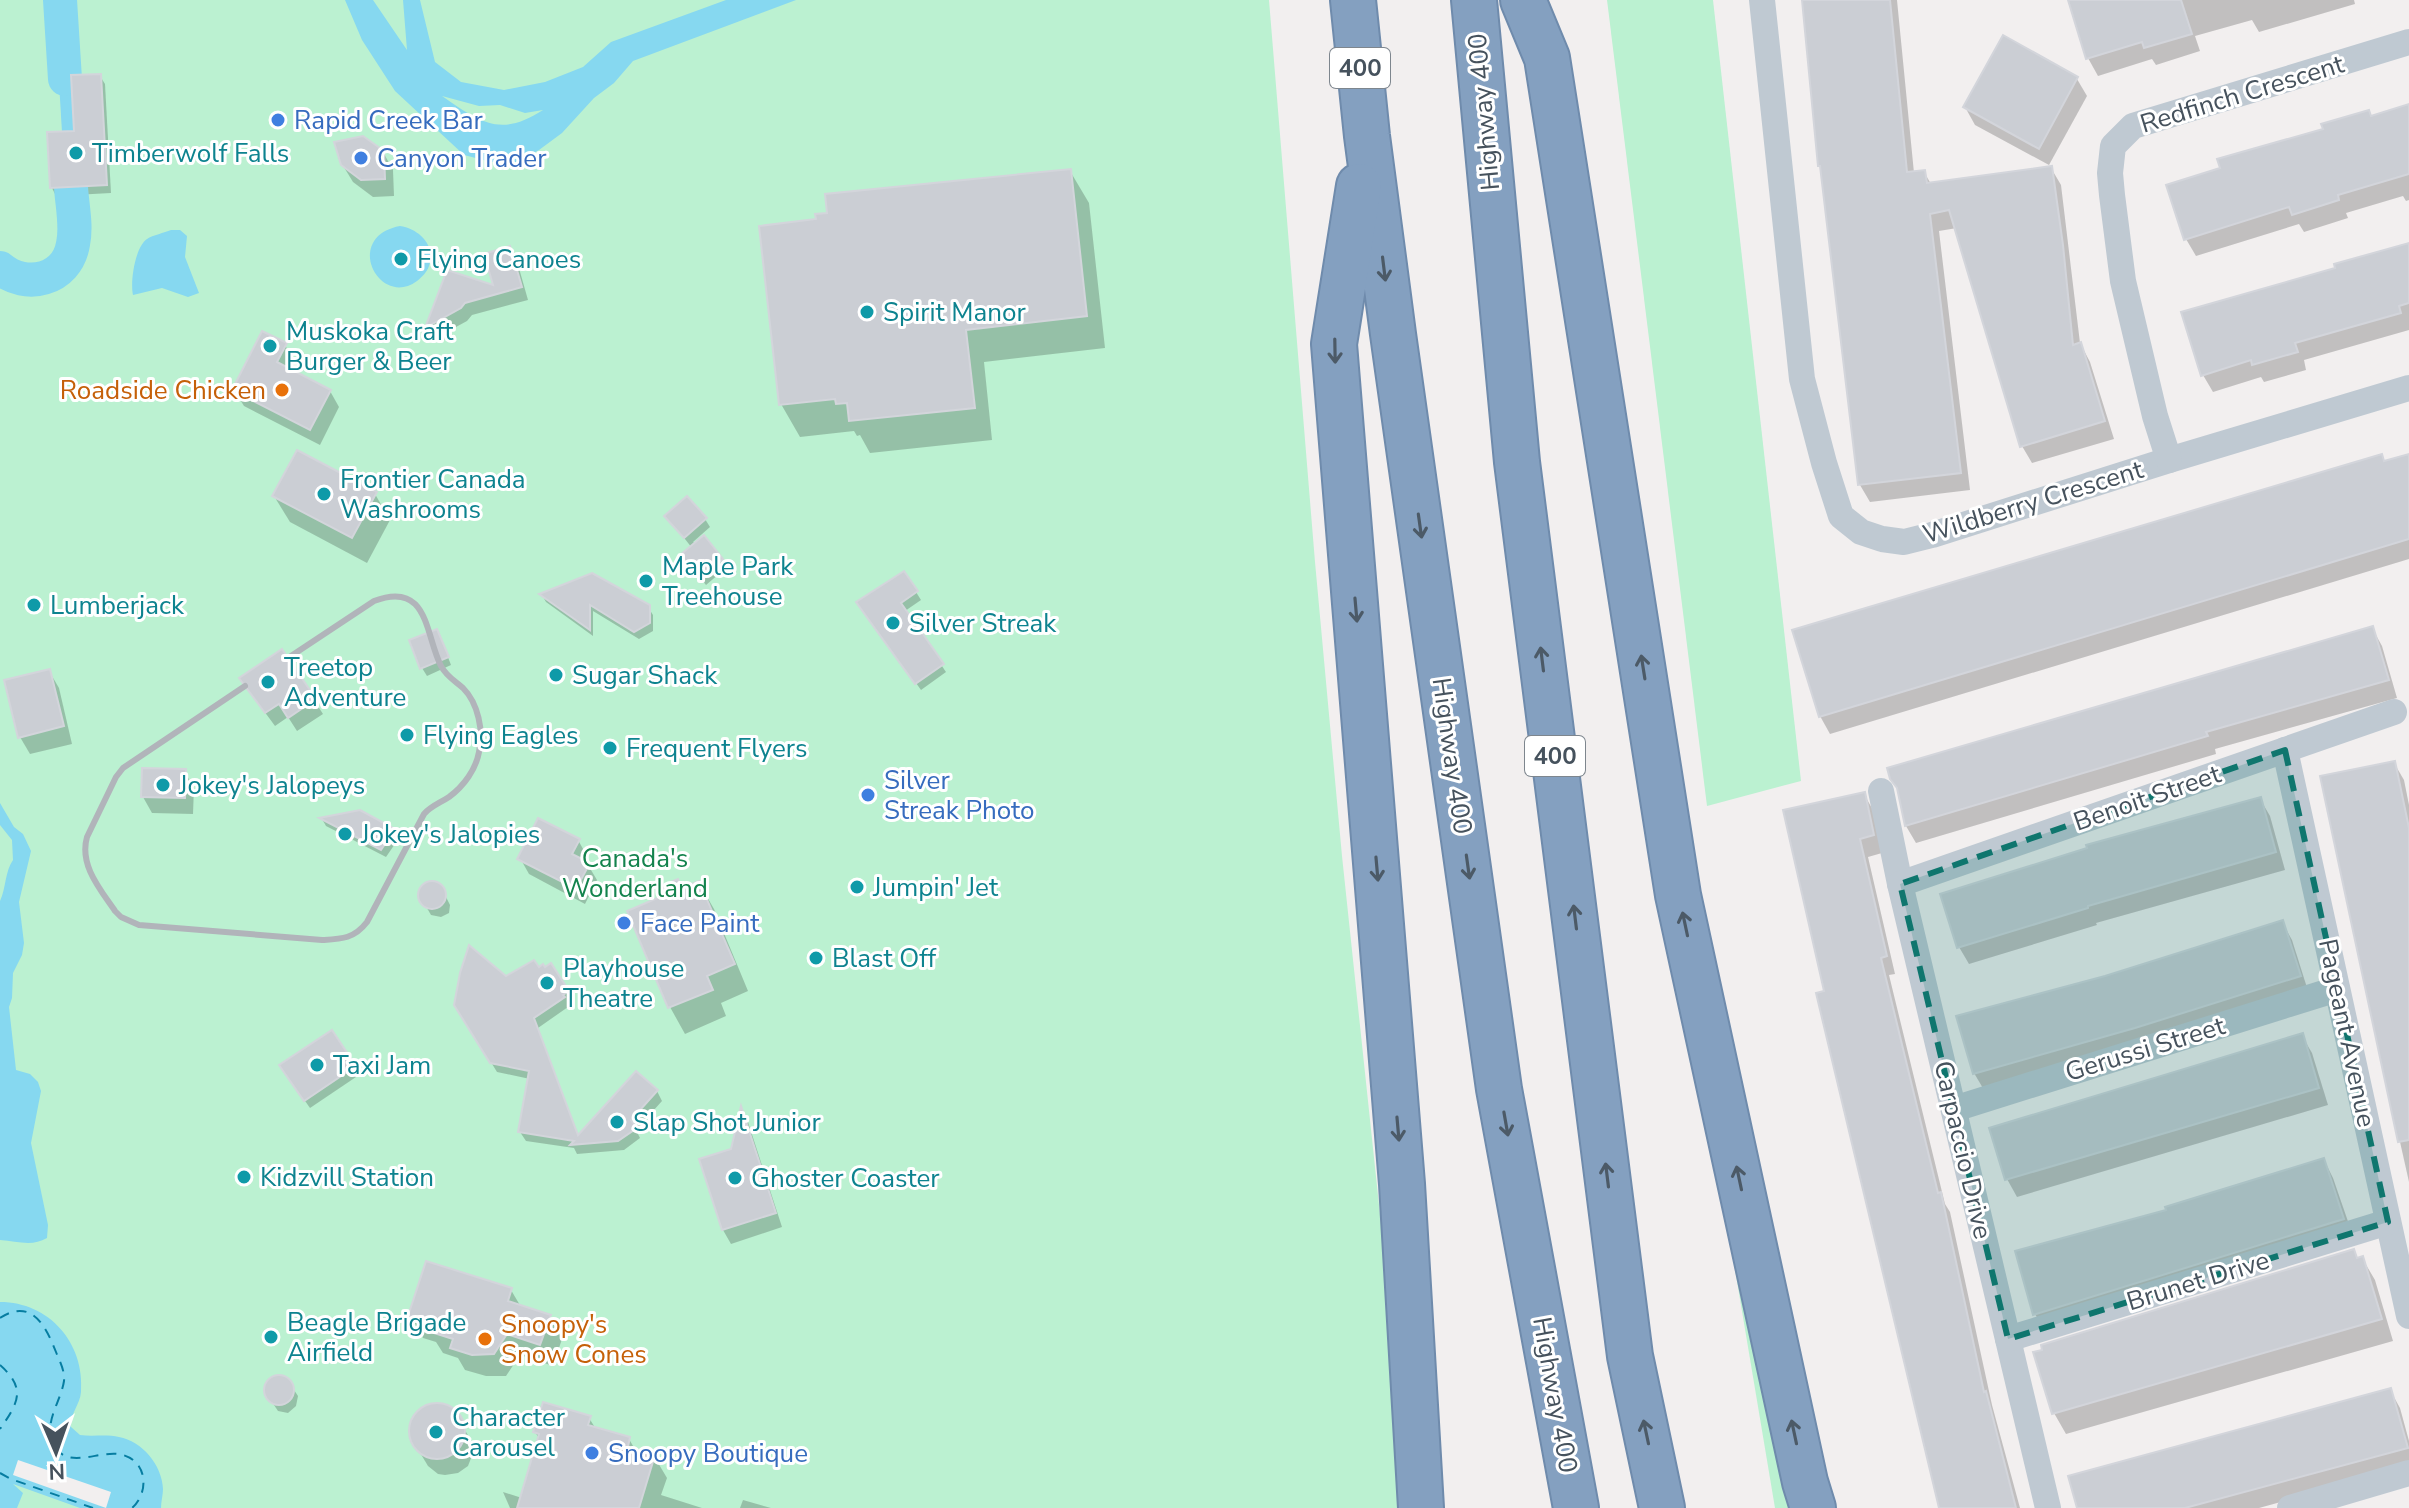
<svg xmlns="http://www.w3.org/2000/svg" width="2409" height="1508" font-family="'Nunito Sans',sans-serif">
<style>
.green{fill:#bbf1d1}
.water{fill:#86d8f0;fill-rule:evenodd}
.pier{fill:#f2efef}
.shadow{fill:#0003}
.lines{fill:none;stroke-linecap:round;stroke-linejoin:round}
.canal{stroke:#86d8f0;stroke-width:34}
.ferry{stroke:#067da1;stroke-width:2;stroke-dasharray:10 8;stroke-linecap:butt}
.building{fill:#cbced4;stroke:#d3d5db;stroke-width:2}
.highway-casing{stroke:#6f8bac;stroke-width:48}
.street{stroke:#bfc9d2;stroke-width:26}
.highway{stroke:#84a0c0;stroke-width:44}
.rail{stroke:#b1b4ba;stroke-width:6}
.oneway{stroke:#4c5a67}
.marked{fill:#0f766e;fill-opacity:0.2;stroke:#0f766e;stroke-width:6;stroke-dasharray:16 10;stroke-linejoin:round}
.shop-dot{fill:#3f7fe0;stroke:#fff;stroke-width:3}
.culture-dot{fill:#0f9aa8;stroke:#fff;stroke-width:3}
.food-dot{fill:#e8710a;stroke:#fff;stroke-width:3}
.labels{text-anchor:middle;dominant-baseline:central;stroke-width:6;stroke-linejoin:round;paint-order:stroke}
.shield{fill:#fff;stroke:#7e868e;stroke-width:2}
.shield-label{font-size:24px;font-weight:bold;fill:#46525d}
.street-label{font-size:26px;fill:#46525d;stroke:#fff}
.shop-label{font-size:26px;fill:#366cbe;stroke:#fff;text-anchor:start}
.culture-label{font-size:26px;fill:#0d838f;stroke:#fff;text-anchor:start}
.food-label{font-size:26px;fill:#c56008;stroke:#fff;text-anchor:end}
.park-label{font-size:26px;fill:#13834d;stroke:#fff}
</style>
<rect width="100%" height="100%" fill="#f2efef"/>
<g class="green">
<polygon points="0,0 1269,0 1315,562 1342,856 1389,1299 1398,1508 0,1508"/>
<polygon points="1607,0 1713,0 1801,781 1707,806"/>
<polygon points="1719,1174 1808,1508 1775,1508"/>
</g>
<g class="water">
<path d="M345,0H373L407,50L403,0H420L435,62L461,82L504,90L545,82L583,67L611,42L726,0H796L633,61L614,83L594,98L562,133L539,150L518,162H491L464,155L395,91L362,40ZM442,96L479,106L500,105L525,113L543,110C500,138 480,122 442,96Z"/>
<polygon points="56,33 68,33 74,131 62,132"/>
<path d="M400,226C419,229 436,245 429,266C427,272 422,277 417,281C379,309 342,237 400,226Z"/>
<path d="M171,230H180L187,236L185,257L199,293L188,297L162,288L133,295C130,282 135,247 147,239C153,235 164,233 171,230Z"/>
<path d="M0,803L14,827L23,834L31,851L19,902L24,943L22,955L13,973L12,998L9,1007L16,1070L30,1074L38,1082L41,1091L31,1143L48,1225L47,1238C32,1247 17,1241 0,1240V901C6,888 5,871 13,860L12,840L0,825Z"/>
<path d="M0,1302C49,1302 85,1343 81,1392C80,1405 70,1413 71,1427L80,1435C93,1437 106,1434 119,1437C142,1441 162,1465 163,1489C163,1495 161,1501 161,1508H80L13,1484L23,1493L17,1508H0Z"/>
</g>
<polygon class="pier" points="18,1460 111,1492 106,1508 13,1475"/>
<g class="shadow">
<polygon points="1804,0 1897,0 1914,173 1924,172 1931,184 2051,168 2061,185 2080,343 2090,362 2114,439 2032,463 2022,446 1957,228 1939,231 1970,490 1870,502 1860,485"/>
<polygon points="2070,0 2354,0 2355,4 2259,32 2252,20 2195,36 2200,51 2156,65 2152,59 2098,76 2088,58"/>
<polygon points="100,76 105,84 111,193 56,196 52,188"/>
<polygon points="2077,79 2087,96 2049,165 1975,125 1965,107"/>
<polygon points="2409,106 2409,200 2406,201 2403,196 2346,213 2348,218 2304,232 2299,224 2196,256 2186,239 2371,118"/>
<polygon points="383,152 393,170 394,196 373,197 353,182 342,164"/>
<polygon points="1070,171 1089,203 1105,348 984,362 992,440 870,453 860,435 857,436 854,431 800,437 781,404 818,221"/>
<polygon points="2409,245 2409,330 2304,360 2306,370 2264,382 2261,377 2213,392 2203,375 2337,269"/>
<polygon points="509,249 517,261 528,300 472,315 467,321 434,339 427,328 448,273 496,288"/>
<polygon points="285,345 294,361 290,370 330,391 339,407 320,445 244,406 234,390"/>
<polygon points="2409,457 2409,559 1830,734 1820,716 2385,463"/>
<polygon points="375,494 390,520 367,563 290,522 274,496"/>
<polygon points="667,516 705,519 710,527 693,542 722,560 726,568 706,585 688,563 692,548"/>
<polygon points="916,592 921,600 905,611 946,672 921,690 864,610"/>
<polygon points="542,595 648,607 653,615 653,631 639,639 593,611 593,636 546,602"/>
<polygon points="2372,628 2382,646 2397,698 2215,749 2216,754 1916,843 1906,826 1899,790"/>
<polygon points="441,639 451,665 427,676 422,668"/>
<polygon points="49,671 59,688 72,744 30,754 20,737"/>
<polygon points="250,692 314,700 323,714 297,731 288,717 275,726"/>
<polygon points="2394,763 2404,780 2409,805 2409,1182 2368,999"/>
<polygon points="184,771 194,787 193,814 152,813 143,797"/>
<polygon points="1864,794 1874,812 1882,853 1868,857 1895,974 1889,975 1945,1204 1950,1212 1992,1405 2020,1508 1941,1508 1827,992"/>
<polygon points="2260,799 2270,816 2285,870 2096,923 2097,925 1969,964 1959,947"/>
<polygon points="322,819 394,830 399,838 386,857 326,826"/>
<polygon points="578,840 587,856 584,862 588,865 597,880 585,904 529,874 520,858"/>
<polygon points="429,883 440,885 450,905 449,913 441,917 431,915 420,896 421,887"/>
<polygon points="699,883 714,909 748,991 721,1003 726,1016 685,1034 670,1007 630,912"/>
<polygon points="2282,922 2292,940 2309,994 1984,1090 1974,1073 2106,977"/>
<polygon points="506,979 568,992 573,1001 567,1005 568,1007 538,1028 579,1138 657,1091 662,1101 636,1130 640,1138 624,1150 577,1154 574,1148 526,1141 520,1132 530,1079 497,1072 456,1005"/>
<polygon points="2302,1036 2312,1053 2328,1105 2017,1197 2007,1179"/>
<polygon points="354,1067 359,1075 310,1108 286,1074"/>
<polygon points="742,1111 748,1122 782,1227 731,1244 723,1230 701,1160 732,1150"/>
<polygon points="2324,1160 2333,1178 2353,1236 2045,1331 2035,1314 2168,1211"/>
<polygon points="2353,1252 2358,1259 2362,1258 2375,1280 2393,1341 2066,1434 2054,1413"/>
<polygon points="511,1290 521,1307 549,1316 562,1339 553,1366 520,1355 506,1376 486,1376 465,1370 458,1358 443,1353 436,1342 423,1338 411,1316"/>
<polygon points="275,1376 286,1378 298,1396 296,1406 288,1413 278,1411 266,1393 267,1383"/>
<polygon points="2390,1390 2400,1408 2409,1441 2409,1467 2259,1508 2079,1508"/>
<polygon points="433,1406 440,1406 453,1411 471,1440 473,1453 468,1466 458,1473 445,1475 438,1474 428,1466 413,1441 412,1428 416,1415"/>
<polygon points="589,1418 596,1429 629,1439 636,1451 654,1456 667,1478 661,1495 702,1508 510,1508 503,1492 522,1498 540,1440 535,1432"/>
<polygon points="743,1500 771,1508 740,1508"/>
</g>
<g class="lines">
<g class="canal">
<polyline points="60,0 65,79"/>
<path d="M0,268C26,290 67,280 73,244C77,226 72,205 71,187"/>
</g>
<g class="ferry">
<path d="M0,1318C32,1297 46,1327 56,1352C60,1362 65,1371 64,1381C61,1401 45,1420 52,1440C63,1474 100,1448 123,1455C148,1462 149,1493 132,1508"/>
<path d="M0,1365C27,1389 18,1403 0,1429"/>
<polyline points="0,1473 11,1479 93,1508"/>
</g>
</g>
<g class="building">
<polygon points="1802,0 1890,0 1907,172 1925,170 1927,183 2052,166 2063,245 2073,345 2081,342 2105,421 2020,447 1949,210 1930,214 1961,473 1858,485 1820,166 1818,166"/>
<polygon points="2068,0 2181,0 2192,34 2144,48 2142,42 2086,59"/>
<polygon points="2003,35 2078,77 2039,149 1963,107"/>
<polygon points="101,74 107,185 50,188 47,132 74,131 71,75"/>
<polygon points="2409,104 2409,174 2338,195 2339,200 2292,215 2289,207 2184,240 2166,185 2220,168 2217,159 2323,129 2321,124 2369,110 2371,116"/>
<polygon points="363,136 384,151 385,179 361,180 341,165 334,142"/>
<polygon points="1071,169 1087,316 966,330 975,408 849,421 847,403 836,404 835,399 779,405 759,226 816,219 815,214 827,213 825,194"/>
<polygon points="2409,243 2409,303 2399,306 2401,313 2295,343 2298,352 2252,365 2251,360 2201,376 2181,312 2335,268 2334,264"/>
<polygon points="510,246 522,287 465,303 461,308 425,328 447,270 493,285 484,254"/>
<polygon points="262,331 287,343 277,362 331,390 310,430 232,390"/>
<polygon points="297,450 377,492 352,538 272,496"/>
<polygon points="2382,454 2384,461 2409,454 2409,539 1819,717 1792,630"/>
<polygon points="687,496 707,518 684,538 664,516"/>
<polygon points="704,535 723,559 700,578 680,555"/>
<polygon points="904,571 918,591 901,603 944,664 915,684 856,602"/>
<polygon points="592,573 650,605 650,623 634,632 590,605 590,630 539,594"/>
<polygon points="2373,626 2389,680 2206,732 2208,736 1905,826 1897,788 1890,779 1887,768"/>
<polygon points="437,629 449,657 420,669 409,640"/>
<polygon points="282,649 316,699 288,718 279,704 265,713 239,678"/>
<polygon points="50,669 64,726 18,738 4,680"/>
<polygon points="2395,761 2409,828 2409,1140 2398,1142 2320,776"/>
<polygon points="142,768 186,769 185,798 141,797"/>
<polygon points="1865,792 1874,835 1860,839 1887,956 1881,958 1938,1193 1941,1192 1984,1392 1986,1391 2016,1508 1939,1508 1816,993 1824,991 1783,810"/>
<polygon points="2261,797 2276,852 2088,906 2088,908 1957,948 1940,894 2087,848 2086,845"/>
<polygon points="360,810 395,829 381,850 319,818"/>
<polygon points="538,818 580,839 572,854 590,863 576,889 517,859"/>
<polygon points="678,879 682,888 699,881 735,964 707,976 713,990 668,1008 627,911 660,897 656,888"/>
<circle cx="432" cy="895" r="14"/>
<polygon points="2283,920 2301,976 2135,1028 1973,1074 1956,1016 2105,976"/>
<polygon points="469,945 506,976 534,960 539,967 543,964 545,967 551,963 569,991 563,995 565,997 534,1018 578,1135 636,1071 658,1090 631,1120 637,1128 618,1141 570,1145 574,1141 518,1132 529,1071 490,1063 454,1005 460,973"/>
<polygon points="332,1030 356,1066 304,1101 279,1065"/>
<polygon points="2303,1033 2319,1088 2005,1180 1989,1128"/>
<polygon points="741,1106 776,1213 722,1230 699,1159 731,1149"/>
<polygon points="2324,1158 2344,1219 2033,1315 2015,1251 2166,1210 2165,1207"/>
<polygon points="2354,1249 2357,1258 2363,1256 2382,1319 2052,1414 2033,1352 2042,1350 2041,1345"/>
<polygon points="426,1261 512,1288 508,1301 551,1315 540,1345 507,1334 494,1354 472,1355 450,1348 453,1339 428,1331 431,1323 408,1316"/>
<circle cx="279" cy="1390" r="15"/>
<polygon points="2391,1388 2408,1448 2185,1508 2077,1508 2068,1476"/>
<polygon points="543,1402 591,1416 588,1425 630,1437 628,1447 655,1455 639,1508 517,1508 539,1434 533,1432"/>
<circle cx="437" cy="1431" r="28"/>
</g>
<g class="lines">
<g class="highway-casing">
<g id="highway">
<polyline points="1353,0 1367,136 1393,334 1499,1089 1576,1508"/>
<polyline points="1474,0 1517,462 1630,1356 1662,1508"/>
<polyline points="1523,0 1547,58 1678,895 1805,1482 1813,1508"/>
<polyline points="1359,186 1334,344 1402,1184 1421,1508"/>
</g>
</g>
<g class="street">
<polyline points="1762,0 1802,379 1824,463 1841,516 1861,532 1882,539 1904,542 1932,535 2169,460 2409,388"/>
<polyline points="2169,460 2155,416 2123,281 2112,195 2110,173 2113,146 2133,126 2409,42"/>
<polyline points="2285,750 2409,1316"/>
<polyline points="1881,791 1900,884 2048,1508"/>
<polyline points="1900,884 2394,712"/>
<polyline points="1954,1109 2337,989"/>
<polyline points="2008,1339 2388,1222"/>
<polyline points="2290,1508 2409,1473"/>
</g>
<use href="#highway" class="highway"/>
<path class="rail" d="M245,686L123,768L116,777L87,837C79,865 100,889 115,911L121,917L139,925L322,940C341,939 354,939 367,922L424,814C431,806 440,803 449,797C464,786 476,769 479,752C484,731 478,703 463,688C455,681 446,676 441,666C425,635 429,580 374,601L288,658"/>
</g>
<defs><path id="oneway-shaft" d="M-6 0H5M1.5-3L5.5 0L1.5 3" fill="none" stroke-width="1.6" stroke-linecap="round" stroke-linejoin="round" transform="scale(2)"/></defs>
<g class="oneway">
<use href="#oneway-shaft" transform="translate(1384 269) rotate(83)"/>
<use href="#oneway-shaft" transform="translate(1335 351) rotate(89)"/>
<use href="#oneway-shaft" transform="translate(1420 526) rotate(82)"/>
<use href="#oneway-shaft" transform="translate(1356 610) rotate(85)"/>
<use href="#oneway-shaft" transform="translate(1542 659) rotate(-97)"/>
<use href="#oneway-shaft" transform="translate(1643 667) rotate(-99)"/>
<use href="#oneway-shaft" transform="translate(1468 867) rotate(82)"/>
<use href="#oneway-shaft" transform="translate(1377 869) rotate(85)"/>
<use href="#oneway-shaft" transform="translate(1575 917) rotate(-97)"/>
<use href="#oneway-shaft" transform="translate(1685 924) rotate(-102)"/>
<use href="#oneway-shaft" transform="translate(1506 1124) rotate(80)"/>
<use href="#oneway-shaft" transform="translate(1398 1129) rotate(85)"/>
<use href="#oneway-shaft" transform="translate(1607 1175) rotate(-97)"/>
<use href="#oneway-shaft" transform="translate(1739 1178) rotate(-102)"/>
<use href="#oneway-shaft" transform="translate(1646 1432) rotate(-102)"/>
<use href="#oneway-shaft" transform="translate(1794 1432) rotate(-102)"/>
</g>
<path class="marked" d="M2285,750L2388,1222L2008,1339L1900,884Z"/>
<g class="shop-dot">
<circle cx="278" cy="120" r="8"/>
<circle cx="361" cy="158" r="8"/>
<circle cx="868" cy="795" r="8"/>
<circle cx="624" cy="923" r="8"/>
<circle cx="592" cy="1453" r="8"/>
</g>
<g class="culture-dot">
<circle cx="76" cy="153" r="8"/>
<circle cx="401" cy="259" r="8"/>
<circle cx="867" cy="312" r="8"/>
<circle cx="270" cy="346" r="8"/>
<circle cx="324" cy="494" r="8"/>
<circle cx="646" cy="581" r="8"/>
<circle cx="34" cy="605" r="8"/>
<circle cx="893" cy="623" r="8"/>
<circle cx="556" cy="675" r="8"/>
<circle cx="268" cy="682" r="8"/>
<circle cx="407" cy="735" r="8"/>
<circle cx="610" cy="748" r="8"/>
<circle cx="163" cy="785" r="8"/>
<circle cx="345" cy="834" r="8"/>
<circle cx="857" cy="887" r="8"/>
<circle cx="816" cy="958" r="8"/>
<circle cx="547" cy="983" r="8"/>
<circle cx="317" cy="1065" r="8"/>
<circle cx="617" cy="1122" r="8"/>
<circle cx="244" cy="1177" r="8"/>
<circle cx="735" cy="1178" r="8"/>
<circle cx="271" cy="1337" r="8"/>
<circle cx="436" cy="1432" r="8"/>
</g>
<g class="food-dot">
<circle cx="282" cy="390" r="8"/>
<circle cx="485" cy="1339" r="8"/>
</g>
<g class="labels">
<g class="shield">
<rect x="1330" y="48" width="60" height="40" rx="6"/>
<rect x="1525" y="736" width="60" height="40" rx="6"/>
</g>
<g class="shield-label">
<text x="1360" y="68">400</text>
<text x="1555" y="756">400</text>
</g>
<g class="street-label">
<text transform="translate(2242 94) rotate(-17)">Redfinch Crescent</text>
<text transform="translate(1484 112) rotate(-95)">Highway 400</text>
<text transform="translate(2033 502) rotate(-17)">Wildberry Crescent</text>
<text transform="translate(1452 756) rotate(82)">Highway 400</text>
<text transform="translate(2147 798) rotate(-19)">Benoit Street</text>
<text transform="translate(2347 1033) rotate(78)">Pageant Avenue</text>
<text transform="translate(2145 1049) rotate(-17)">Gerussi Street</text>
<text transform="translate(1963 1150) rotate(77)">Carpaccio Drive</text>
<text transform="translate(2198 1281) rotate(-17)">Brunet Drive</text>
<text transform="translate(1555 1395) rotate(80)">Highway 400</text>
</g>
<g class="shop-label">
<text x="294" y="120">Rapid Creek Bar</text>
<text x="377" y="158">Canyon Trader</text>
<text x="884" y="780">Silver<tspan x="884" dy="30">Streak Photo</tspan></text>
<text x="640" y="923">Face Paint</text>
<text x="608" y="1453">Snoopy Boutique</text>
</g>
<g class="culture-label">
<text x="92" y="153">Timberwolf Falls</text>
<text x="417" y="259">Flying Canoes</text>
<text x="883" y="312">Spirit Manor</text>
<text x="286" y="331">Muskoka Craft<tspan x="286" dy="30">Burger &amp; Beer</tspan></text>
<text x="340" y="479">Frontier Canada<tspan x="340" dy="30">Washrooms</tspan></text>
<text x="662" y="566">Maple Park<tspan x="662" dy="30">Treehouse</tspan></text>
<text x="50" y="605">Lumberjack</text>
<text x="909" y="623">Silver Streak</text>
<text x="284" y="667">Treetop<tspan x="284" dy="30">Adventure</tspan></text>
<text x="572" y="675">Sugar Shack</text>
<text x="423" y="735">Flying Eagles</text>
<text x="626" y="748">Frequent Flyers</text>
<text x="179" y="785">Jokey's Jalopeys</text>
<text x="361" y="834">Jokey's Jalopies</text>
<text x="873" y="887">Jumpin' Jet</text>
<text x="832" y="958">Blast Off</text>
<text x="563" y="968">Playhouse<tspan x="563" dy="30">Theatre</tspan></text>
<text x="333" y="1065">Taxi Jam</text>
<text x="633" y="1122">Slap Shot Junior</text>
<text x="260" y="1177">Kidzvill Station</text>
<text x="751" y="1178">Ghoster Coaster</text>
<text x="287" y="1322">Beagle Brigade<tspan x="287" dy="30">Airfield</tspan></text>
<text x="452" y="1417">Character<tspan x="452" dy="30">Carousel</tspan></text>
</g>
<g class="food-label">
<text x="266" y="390">Roadside Chicken</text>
<text x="501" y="1324" text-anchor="start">Snoopy's<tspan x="501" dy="30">Snow Cones</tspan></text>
</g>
<g class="park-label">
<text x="635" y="858">Canada's<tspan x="635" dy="30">Wonderland</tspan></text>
</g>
</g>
<g transform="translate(56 1452) rotate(178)" stroke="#ffffff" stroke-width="6" paint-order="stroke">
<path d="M0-6L14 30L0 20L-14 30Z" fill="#46525d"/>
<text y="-12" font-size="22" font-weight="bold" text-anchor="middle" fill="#46525d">N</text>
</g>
</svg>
